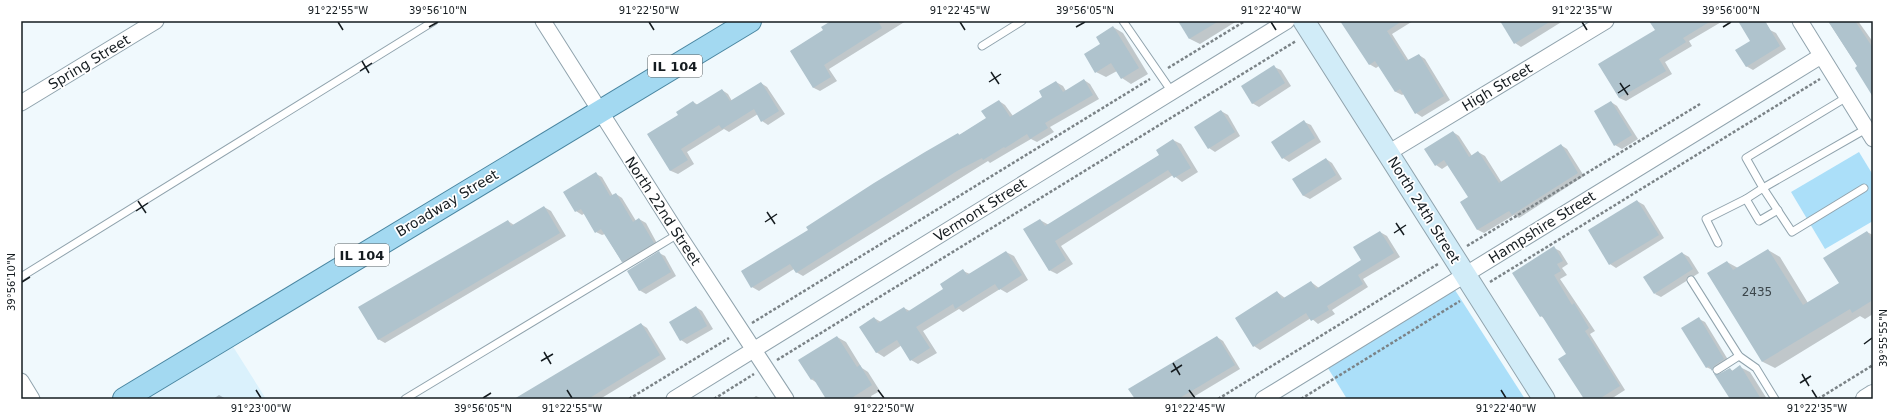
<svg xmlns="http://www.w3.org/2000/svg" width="1894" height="420" font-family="'DejaVu Sans',sans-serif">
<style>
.built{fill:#daf1fc}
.green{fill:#abdff9}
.shadow{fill:#0003}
.building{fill:#afc3cd}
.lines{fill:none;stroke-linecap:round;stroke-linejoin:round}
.service-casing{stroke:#90a3ad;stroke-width:9}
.minor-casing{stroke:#90a3ad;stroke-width:17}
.tertiary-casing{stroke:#90a3ad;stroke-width:20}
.secondary-casing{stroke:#90a3ad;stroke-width:23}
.primary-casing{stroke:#4986a1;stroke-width:24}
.path{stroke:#7b8387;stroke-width:2.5;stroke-dasharray:3 2;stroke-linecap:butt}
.service{stroke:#fff;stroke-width:7}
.minor{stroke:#fff;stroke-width:15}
.tertiary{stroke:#fff;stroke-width:18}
.secondary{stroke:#d1ecf8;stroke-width:21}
.primary{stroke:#a3d9f1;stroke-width:22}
.ticks{fill:none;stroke:#151c20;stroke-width:1.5}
.labels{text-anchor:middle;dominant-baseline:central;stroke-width:3.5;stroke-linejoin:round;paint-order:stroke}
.number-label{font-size:12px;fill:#3c464b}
.shield{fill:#fff;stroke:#5b6063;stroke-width:1}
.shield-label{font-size:13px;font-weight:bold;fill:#151c20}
.street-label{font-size:14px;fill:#151c20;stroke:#fff}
.neatline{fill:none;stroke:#151c20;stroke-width:1.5}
.ticks-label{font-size:10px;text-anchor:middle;fill:#151c20}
</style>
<rect width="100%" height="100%" fill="#f0f9fd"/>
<polygon class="built" points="227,337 266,399 124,399"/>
<g class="green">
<polygon points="1859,152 1873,175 1873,221 1825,249 1791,192"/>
<polygon points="1453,287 1525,399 1347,399 1326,365"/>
</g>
<g class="shadow">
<polygon points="833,21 906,21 829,69 837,81 820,91 814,88 791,51 825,30"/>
<polygon points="1181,21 1237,21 1200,44 1190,39"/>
<polygon points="1349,21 1413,21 1392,34 1409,61 1419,55 1425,59 1450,100 1422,117 1416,113 1404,94 1402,95 1396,92 1379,66 1376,68 1369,64"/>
<polygon points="1501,21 1563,21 1521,47 1515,43"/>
<polygon points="1658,21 1723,21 1689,41 1692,46 1665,62 1672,74 1626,101 1619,98 1656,31"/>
<polygon points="1739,21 1765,21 1770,30 1776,33 1786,49 1753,70 1746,66 1751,41"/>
<polygon points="1828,21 1858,21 1873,42 1873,95 1858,67"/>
<polygon points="1113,27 1123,33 1148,74 1131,84 1122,78 1117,71 1106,77 1096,72 1102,45"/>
<polygon points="1274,67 1281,70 1291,86 1259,107 1252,103"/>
<polygon points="1084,80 1090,84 1099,99 1050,127 1054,132 1037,142 1031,139 990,163 988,161 803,276 796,272 794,269 759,291 752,287 742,271 810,231 958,134 960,135 987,118 999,101 1005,105 1013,116 1044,98 1056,82 1063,86 1066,91"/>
<polygon points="761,83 767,87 785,114 768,125 762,121 758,114 729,132 724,129 687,152 694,164 678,174 671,171 648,135 679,115 693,102 698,105 722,90 728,94 732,101"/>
<polygon points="1611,102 1617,106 1638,139 1622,149 1615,145"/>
<polygon points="1221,111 1228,115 1240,136 1215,152 1209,148"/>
<polygon points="1304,122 1311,125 1321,142 1289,162 1283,158"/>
<polygon points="1453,132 1459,136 1472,156 1478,152 1485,156 1502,183 1561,145 1567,149 1584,176 1519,218 1514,215 1484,233 1478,230 1461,202 1469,197 1448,165 1442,169 1436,165"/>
<polygon points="1173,140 1181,144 1198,172 1182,182 1173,175 1061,246 1073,264 1057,274 1049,270 1040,220 1049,225 1160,155"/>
<polygon points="1326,159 1332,163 1342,179 1310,199 1304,196 1294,179"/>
<polygon points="596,174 602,177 613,196 616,194 622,198 636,221 639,219 646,223 659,247 629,265 622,262 605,234 602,235 596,232 585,213 582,215 576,211"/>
<polygon points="1637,201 1644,205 1664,238 1616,268 1610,264"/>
<polygon points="544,207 551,211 566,236 385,343 378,339 508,221 514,225"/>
<polygon points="1380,232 1387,236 1400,257 1363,279 1368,287 1332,310 1335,314 1318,324 1311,318 1260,350 1254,346 1277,292 1285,298 1311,282 1319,288 1363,260"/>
<polygon points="1867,232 1873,235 1873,314 1865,319 1860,316 1775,368 1763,362 1727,262 1738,268 1768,250 1780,257 1808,303 1840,283"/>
<polygon points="1554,248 1560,251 1568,264 1562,268 1567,275 1560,279 1595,331 1590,334 1625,390 1611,399 1585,399 1568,354 1545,319 1541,316"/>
<polygon points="1006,252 1014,256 1028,280 1007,293 1000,289 963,312 959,309 923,331 937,353 918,364 911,360 902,345 884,357 876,352 874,318 881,322 904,308 910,311 945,289 963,271 970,274"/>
<polygon points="659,253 665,256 676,276 646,294 639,290"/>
<polygon points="1682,253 1689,257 1699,273 1661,297 1655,294"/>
<polygon points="696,307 702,311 713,329 687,344 681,340"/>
<polygon points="1699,319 1705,322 1730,363 1720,369 1719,373 1706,367"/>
<polygon points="641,324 647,328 666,359 600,399 523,399"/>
<polygon points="837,337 846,342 862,368 868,372 880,391 871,396 872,399 828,399 817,383 811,379"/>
<polygon points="1217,337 1223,341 1240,369 1190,399 1136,399"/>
<polygon points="1740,367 1750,372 1767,399 1731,399 1730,369 1733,371"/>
<polygon points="219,395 226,399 213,399"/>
<polygon points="756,396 762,399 752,399"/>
</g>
<g class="building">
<polygon points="831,21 878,21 882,28 824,65 831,77 813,88 790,51 823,30 821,27"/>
<polygon points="1178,21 1219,21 1189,39"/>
<polygon points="1340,21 1402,21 1387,31 1406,61 1419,54 1444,96 1415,114 1400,89 1395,92 1375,61 1369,65"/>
<polygon points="1500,21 1551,21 1514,44"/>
<polygon points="1649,21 1711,21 1683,38 1686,42 1659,59 1666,71 1619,98 1598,64 1655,30"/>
<polygon points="1738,21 1765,21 1780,46 1746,67 1735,50 1750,41"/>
<polygon points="1828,21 1855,21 1873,48 1873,97 1855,68 1857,66"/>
<polygon points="1113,26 1139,68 1121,79 1111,63 1095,73 1084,54 1100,44 1096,37"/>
<polygon points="1274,65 1285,83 1252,104 1241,86"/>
<polygon points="1084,79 1093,95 1045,123 1048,128 1030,139 1027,134 1005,148 1004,147 983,160 982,158 957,171 796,273 790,264 751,288 741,271 808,230 806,227 874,183 925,152 958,133 959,135 986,118 981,111 999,100 1010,117 1042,97 1039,91 1056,81 1063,92"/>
<polygon points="761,82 779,111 761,122 754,109 722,129 719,125 681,149 688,160 670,171 647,134 678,115 676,112 693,101 696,105 722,89 730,101"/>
<polygon points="1611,101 1632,135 1614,146 1594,111"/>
<polygon points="1221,110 1235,132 1208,149 1194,127"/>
<polygon points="1304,120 1315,138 1282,159 1271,142"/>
<polygon points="1453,131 1469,157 1478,151 1499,183 1561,144 1578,173 1512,215 1509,211 1477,230 1460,202 1468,197 1444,160 1435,166 1424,149"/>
<polygon points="1173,139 1191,168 1174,178 1168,170 1055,241 1066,260 1049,271 1023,229 1040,219 1045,226 1159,155 1156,150"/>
<polygon points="1326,158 1336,175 1303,196 1292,179"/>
<polygon points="596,172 610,196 616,193 633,222 639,218 654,243 622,262 601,229 595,233 581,209 575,212 563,192"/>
<polygon points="1637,200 1659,235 1609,265 1588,230"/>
<polygon points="544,206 560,233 378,340 358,307 508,220 511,226"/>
<polygon points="1380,231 1394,253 1358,275 1363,284 1327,306 1329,310 1311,321 1306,313 1253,347 1235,318 1277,291 1282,299 1311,281 1316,289 1361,260 1353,247"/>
<polygon points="1867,231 1873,241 1873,300 1852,313 1850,309 1762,362 1707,273 1727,261 1733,270 1768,249 1803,305 1839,283 1823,258"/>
<polygon points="1554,246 1563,261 1557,264 1561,271 1554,275 1572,305 1574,303 1589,328 1585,331 1620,386 1599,399 1584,399 1558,359 1566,354 1542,316 1540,317 1512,273"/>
<polygon points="659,251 671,272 639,291 627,271"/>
<polygon points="1006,251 1022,275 999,290 995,284 955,309 953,304 916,327 930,348 910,361 897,340 876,353 859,327 874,317 878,323 904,307 907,312 943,289 940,284 963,269 967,275"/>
<polygon points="1682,252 1693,269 1654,294 1643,277"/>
<polygon points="696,306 707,326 680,341 669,322"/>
<polygon points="1699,317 1724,359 1714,366 1712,371 1709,366 1706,368 1681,328"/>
<polygon points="641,323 660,355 619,380 588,399 514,399"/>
<polygon points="837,336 857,367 860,365 872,385 850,399 826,399 813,378 811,380 798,360"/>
<polygon points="1217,336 1235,365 1178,399 1135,399 1128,389"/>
<polygon points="1740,365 1761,399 1730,399 1714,374 1719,374 1730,368 1732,371"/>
</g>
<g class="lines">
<g class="service-casing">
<g id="service">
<polyline points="1123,21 1172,92"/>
<polyline points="982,46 1022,21"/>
<polyline points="1864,188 1792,232 1763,188 1866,129"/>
<polyline points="1778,210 1759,221 1746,199 1763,188 1746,158 1847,97"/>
<polyline points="1718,243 1706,219 1746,199"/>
<polyline points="21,277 434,21"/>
<polyline points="1691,280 1739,356 1756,368 1775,399"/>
<polyline points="1717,370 1739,356"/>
<polyline points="405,399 678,234"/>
</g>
</g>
<g class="minor-casing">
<g id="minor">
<polyline points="543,21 678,234 786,399"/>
<polyline points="1800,21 1873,139"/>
<polyline points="21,103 156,21"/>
<polyline points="1388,153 1606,21"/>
<polyline points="21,381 32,399"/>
<polyline points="674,399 1287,21"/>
<polyline points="1263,399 1821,56"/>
</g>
</g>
<g class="tertiary-casing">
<polyline id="tertiary" points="1865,399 1873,394"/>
</g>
<g class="secondary-casing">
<polyline id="secondary" points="1304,21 1544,399"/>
</g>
<g class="primary-casing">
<polyline id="primary" points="124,399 750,21"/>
</g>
<g class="path">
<polyline points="1168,68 1245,21"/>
<polyline points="1467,246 1700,104"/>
<polyline points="1490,282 1820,79"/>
<polyline points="752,323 1150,79"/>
<polyline points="777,360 1296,41"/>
<polyline points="629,399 729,338"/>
<polyline points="714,399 754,374"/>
<polyline points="1218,399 1438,264"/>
<polyline points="1301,399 1460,301"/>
<polyline points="1818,399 1873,365"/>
</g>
<use href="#service" class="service"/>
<use href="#minor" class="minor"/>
<use href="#tertiary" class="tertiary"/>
<use href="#secondary" class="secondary"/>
<use href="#primary" class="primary"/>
</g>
<path class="ticks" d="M338,22L343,30M649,22L654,30M960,22L965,30M1271,22L1276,30M1582,22L1587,30M429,27L438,22M1076,27L1085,22M1723,27L1731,22M362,61L369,73M360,71L372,63M991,72L999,84M989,82L1001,74M1620,83L1628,95M1618,93L1630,85M138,201L146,213M136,211L148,203M767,212L775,224M765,222L777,214M1396,223L1404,235M1394,233L1406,225M22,282L30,277M1864,344L1872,338M544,352L551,364M541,361L553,354M1173,363L1180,375M1171,372L1182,365M1802,374L1809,386M1800,383L1811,376M256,390L261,398M567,390L572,398M878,390L884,398M1189,390L1195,398M1501,390L1506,398M1812,390L1817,398M483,398L491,393"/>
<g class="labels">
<g class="number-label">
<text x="1757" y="292">2435</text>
</g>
<g class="shield">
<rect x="648" y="55" width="54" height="22" rx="3"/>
<rect x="335" y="244" width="54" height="22" rx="3"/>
</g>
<g class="shield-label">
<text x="675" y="66">IL 104</text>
<text x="362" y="255">IL 104</text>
</g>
<g class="street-label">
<text transform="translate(89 62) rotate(-31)">Spring Street</text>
<text transform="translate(1497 87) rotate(-31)">High Street</text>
<text transform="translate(447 203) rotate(-31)">Broadway Street</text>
<text transform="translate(980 210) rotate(-32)">Vermont Street</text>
<text transform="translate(1424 210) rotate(58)">North 24th Street</text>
<text transform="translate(663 211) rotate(57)">North 22nd Street</text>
<text transform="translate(1542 227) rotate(-32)">Hampshire Street</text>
</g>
</g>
<rect width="1894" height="420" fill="none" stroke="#ffffff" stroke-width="44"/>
<rect x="22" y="22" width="1850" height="376" class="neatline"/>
<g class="ticks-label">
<text x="338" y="14">91°22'55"W</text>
<text x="438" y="14">39°56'10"N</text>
<text x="649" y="14">91°22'50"W</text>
<text x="960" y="14">91°22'45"W</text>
<text x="1085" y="14">39°56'05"N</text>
<text x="1271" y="14">91°22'40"W</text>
<text x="1582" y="14">91°22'35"W</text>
<text x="1731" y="14">39°56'00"N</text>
<text transform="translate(11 282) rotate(-90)" y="4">39°56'10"N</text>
<text transform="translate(1883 338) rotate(-90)" y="4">39°55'55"N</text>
<text x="261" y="412">91°23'00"W</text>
<text x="483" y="412">39°56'05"N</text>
<text x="572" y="412">91°22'55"W</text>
<text x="884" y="412">91°22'50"W</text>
<text x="1195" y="412">91°22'45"W</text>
<text x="1506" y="412">91°22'40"W</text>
<text x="1817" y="412">91°22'35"W</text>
</g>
</svg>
